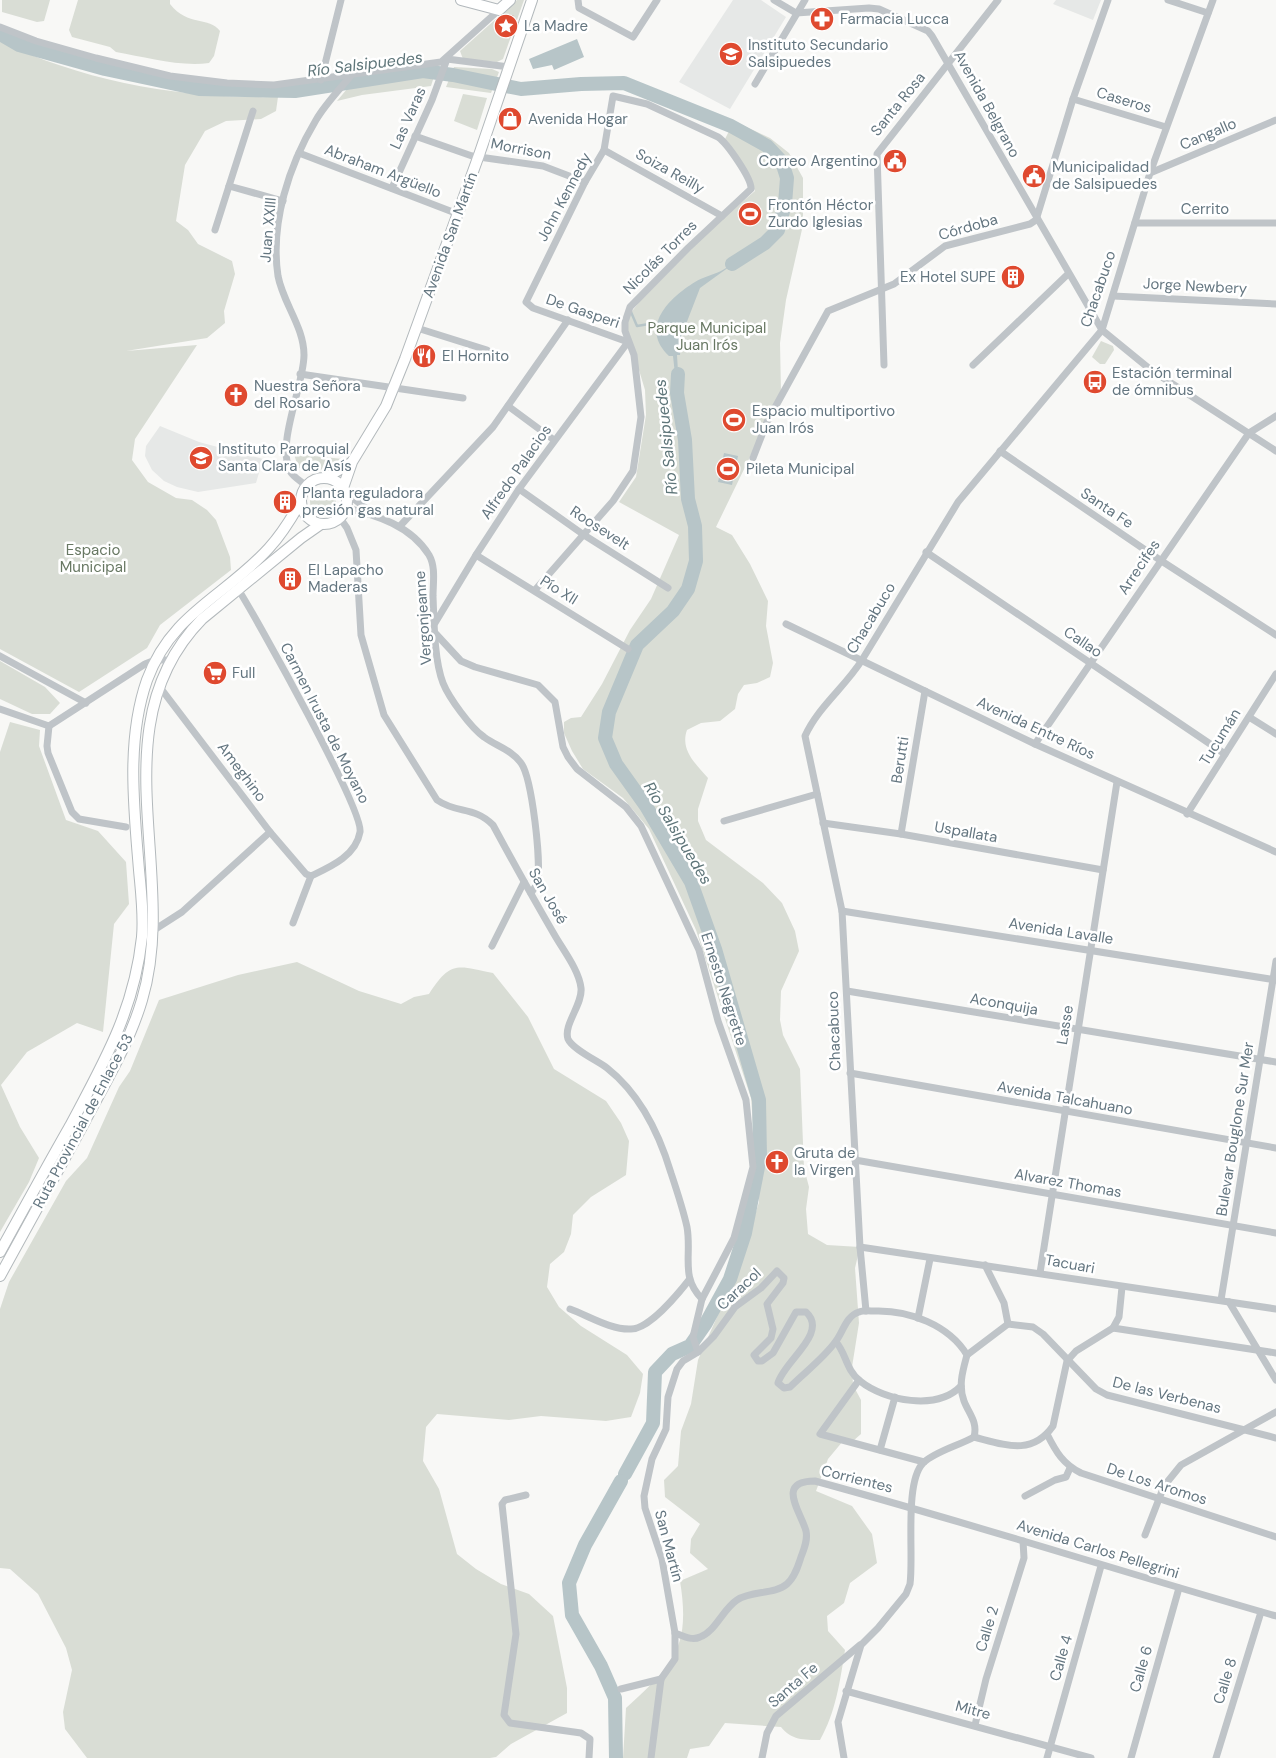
<svg xmlns="http://www.w3.org/2000/svg" width="1276" height="1758" font-family="'DM Sans',sans-serif">
<style>
.built{fill:#e6e8e7}
.green{fill:#d9ddd5}
.water{fill:#b7c5c8}
.lines{fill:none;stroke-linecap:round;stroke-linejoin:round}
.stream{stroke:#b7c5c8;stroke-width:2.5}
.river{stroke:#b7c5c8;stroke-width:14}
.secondary-casing{stroke:#b2b8bc;stroke-width:12}
.primary-casing{stroke:#b3b9bc;stroke-width:12}
.street{stroke:#bfc4c8;stroke-width:7}
.secondary{stroke:#fff;stroke-width:10}
.primary{stroke:#fff;stroke-width:10}
.labels{text-anchor:middle;dominant-baseline:central;stroke-width:5;stroke-linejoin:round;paint-order:stroke}
.poi-label{font-size:15px;fill:#647680;stroke:#fff;text-anchor:start}
.street-label{font-size:15px;fill:#647680;stroke:#fff}
.park-label{font-size:15px;fill:#687863;stroke:#fff}
.water-label{font-size:16px;font-style:italic;fill:#5f767a;stroke:#fff}
</style>
<rect width="100%" height="100%" fill="#f8f8f6"/>
<g class="built">
<polygon points="733,0 761,0 786,17 730,109 679,82"/>
<polygon points="1056,0 1101,0 1093,20 1053,4"/>
<polygon points="160,426 199,442 263,459 256,483 198,492 177,487 164,481 152,470 145,456 146,446"/>
</g>
<g class="green">
<polygon points="2,0 50,0 44,21 37,22 2,12"/>
<path d="M78,0H170V4C188,27 209,16 220,31L214,56L209,63C180,67 145,57 116,52L110,47L72,37L69,30Z"/>
<polygon points="517,0 524,0 503,59 497,62 463,59 460,51"/>
<path d="M0,41C84,82 184,99 278,97L276,111L261,119L226,121L205,131L185,165L176,221L188,230L198,244L232,261L235,274L224,311L225,323L207,338L126,351L197,345L135,439L132,460L148,482L176,498L192,500L207,510L216,520L230,557L231,570L160,625L147,648L79,692L0,649Z"/>
<polygon points="437,67 431,86 362,95 337,101 357,77"/>
<polygon points="454,67 492,69 499,72 491,93 446,87"/>
<polygon points="463,94 487,98 477,130 454,121"/>
<path d="M734,121L770,138L789,153L803,178V225L786,300L780,343L781,393L716,527L732,535L750,564L768,601L766,626L773,663L770,677L757,683L744,685L738,694L735,709L720,721L701,723L687,730C680,750 695,763 708,778L698,809V821L706,840L763,883L782,903L795,931L799,951L781,991L780,1020L783,1035L800,1069L804,1168L809,1187L806,1209L808,1234L827,1245L860,1247L855,1268L859,1323L852,1367L853,1385L861,1400V1434L853,1441H843L828,1459L816,1491L852,1506L872,1534L877,1563L850,1583L844,1603L827,1616L828,1631L845,1650C840,1681 836,1712 820,1740C804,1740 791,1740 781,1727L725,1723L709,1746L690,1749L687,1758H623L626,1708C673,1665 691,1648 680,1581L708,1569L690,1553L691,1539L700,1524L665,1497L664,1480L678,1466L681,1431L691,1404L698,1360L739,1267L759,1202L751,1098L696,930L649,829L623,798L583,769L572,751L564,733V722L571,718L581,717L602,684L630,630L651,599L679,535L619,502L636,477L646,415L645,390L627,330L629,315L640,301L716,224L755,191L746,170L732,151L728,142L724,141Z"/>
<polygon points="1101,341 1113,346 1114,350 1105,364 1100,364 1092,357"/>
<polygon points="294,454 343,459 324,469 307,473 298,467"/>
<circle cx="323" cy="501" r="13"/>
<polygon points="0,661 45,687 60,703 50,714 32,714 0,699"/>
<polygon points="10,722 40,730 39,746 66,820 98,831 126,862 129,904 114,924 103,1032 77,1023 27,1052 1,1085 20,1127 39,1158 29,1182 0,1232 0,752"/>
<path d="M297,962L359,991L401,1004L414,997L429,994C451,960 457,966 493,973L528,1017L554,1069L606,1101L621,1123L629,1141L626,1175L591,1197L573,1215L571,1234L564,1252L550,1264L547,1287L559,1307L581,1326L627,1355L643,1374L640,1393L631,1417L606,1421L541,1416L509,1420L437,1414L426,1427L423,1461L439,1489L457,1554L476,1569L501,1584L529,1594L553,1616L567,1688V1713L511,1744L496,1757L490,1758H87L65,1729L63,1712L72,1670L66,1648L38,1594L10,1569L0,1568V1309L9,1282L40,1227L66,1181L87,1158L119,1087L130,1071L159,1000L238,975Z"/>
</g>
<g class="water">
<polygon points="577,39 584,57 554,70 552,65 533,69 529,59"/>
<path d="M747,254L700,288L681,337L680,355H677L679,388L677,393L673,356H669C639,327 669,298 695,282C703,277 712,275 721,271C730,266 739,260 747,254Z"/>
<polygon points="724,453 738,456 732,485 718,482"/>
</g>
<g class="lines">
<polyline class="stream" points="631,312 637,326 649,324 657,326"/>
<g class="river">
<polyline points="0,34 19,45 105,69 199,89 295,91 423,71 453,75 521,89 581,84 624,83 731,126 767,146 782,162 787,178 785,204 778,230 765,243 732,264"/>
<polyline points="625,1474 653,1423 655,1372 672,1354 690,1346 706,1323 730,1279 745,1233 760,1157 759,1100 715,949 691,882 646,806 616,764 605,738 609,712 637,645 673,611 688,589 696,561 695,526 688,499 685,440 677,393 678,374"/>
<polyline points="616,1758 615,1698 601,1666 572,1615 569,1583 585,1545 621,1481"/>
</g>
<g class="secondary-casing">
<polyline id="secondary" points="461,0 499,10 510,0"/>
</g>
<g class="primary-casing">
<g id="primary">
<circle cx="324" cy="501" r="23"/>
<polyline points="325,478 351,463"/>
<polyline points="343,488 352,462 386,406 405,359 479,155 532,0"/>
<path d="M0,1252C23,1210 46,1168 70,1126C104,1062 134,1011 142,937C144,915 141,892 139,870C134,808 126,740 147,680C172,612 225,597 269,548C281,535 291,519 300,503"/>
<path d="M0,1276C28,1225 56,1174 84,1123C105,1083 129,1044 142,1000C180,874 97,726 202,619L301,538L321,524"/>
</g>
</g>
<g class="street">
<polyline points="578,0 579,8 633,37 657,0"/>
<polyline points="774,0 796,13 869,8 879,9 928,31 932,36 1102,330 1151,370 1276,451"/>
<polyline points="1168,0 1208,13"/>
<polyline points="0,27 36,41 96,58 170,76 227,83 274,85 441,62 499,10"/>
<polyline points="447,59 509,67"/>
<polyline points="321,80 341,0"/>
<polyline points="755,84 805,0"/>
<polyline points="1073,99 1166,127"/>
<polyline points="415,136 472,156 543,166 585,182"/>
<polyline points="604,150 722,216"/>
<polyline points="299,153 458,214"/>
<polyline points="1150,173 1276,120"/>
<polyline points="229,186 253,111"/>
<polyline points="392,188 432,100 447,59"/>
<polyline points="1135,223 1276,223"/>
<polyline points="215,230 229,186 283,201"/>
<polyline points="1113,296 1276,304"/>
<polyline points="417,328 487,350"/>
<polyline points="884,365 877,154 998,0"/>
<polyline points="973,365 1068,274"/>
<polyline points="300,374 463,398"/>
<polyline points="508,406 554,440"/>
<polyline points="1000,451 1160,560 1276,635"/>
<polyline points="753,458 767,422 828,311 894,284 945,246 1030,224 1036,220 1073,99 1108,0"/>
<path d="M306,486C301,481 293,477 290,471C276,443 304,385 304,355C304,327 283,303 278,276C270,223 289,165 316,120C326,103 341,88 354,72"/>
<polyline points="519,489 584,535 668,588"/>
<polyline points="345,492 372,513"/>
<path d="M346,508C377,515 411,526 429,555C436,567 433,583 433,596C434,620 434,660 443,683C449,698 471,728 484,737C496,746 512,750 521,763C532,778 542,865 537,883C536,886 533,890 531,893"/>
<path d="M340,518L347,528L356,550L361,635L384,715L437,800C457,814 474,806 493,825C513,862 533,898 554,934C563,950 579,970 581,988C583,1004 563,1025 568,1039C572,1049 598,1061 607,1068C640,1094 659,1133 671,1173C677,1191 683,1209 687,1227C692,1255 680,1277 702,1299"/>
<polyline points="400,526 493,427 568,320"/>
<polyline points="926,552 1225,754"/>
<polyline points="476,555 628,649"/>
<path d="M435,623L476,555L519,489L628,342L533,308L526,302L585,182L604,150L613,96L647,104L718,137C727,143 752,179 751,189L688,248L630,307L625,322V331L634,355L641,417L633,471L613,501L535,590"/>
<polyline points="786,624 1035,744 1276,852"/>
<polyline points="436,634 461,661 475,667 538,685 555,702 563,747 568,757 577,769 626,807 641,826 699,950 718,1021 746,1100 753,1167 734,1238 702,1299 693,1337 698,1352"/>
<polyline points="0,656 86,703"/>
<path d="M159,686L270,832L306,874L311,876C330,867 356,856 360,832C364,811 257,619 238,589"/>
<polyline points="0,709 49,726 145,664 155,660 171,660"/>
<polyline points="1249,717 1276,734"/>
<polyline points="49,726 47,746 48,753 72,812 79,819 126,827"/>
<polyline points="1035,744 1249,433 1276,416"/>
<polyline points="1187,814 1276,674"/>
<polyline points="724,821 817,794"/>
<polyline points="823,823 901,834 1103,870"/>
<polyline points="901,834 925,691"/>
<polyline points="842,911 1276,980"/>
<polyline points="293,923 311,876"/>
<polyline points="154,930 182,912 270,832"/>
<polyline points="492,946 524,882"/>
<polyline points="847,991 1276,1062"/>
<polyline points="850,1073 1276,1148"/>
<polyline points="855,1160 1276,1233"/>
<polyline points="860,1247 1276,1309"/>
<polyline points="985,1265 1004,1303 1008,1324"/>
<polyline points="1040,1273 1117,782"/>
<polyline points="1221,1300 1276,961"/>
<polyline points="1229,1302 1276,1380"/>
<path d="M570,1309C589,1316 611,1330 631,1329C649,1329 678,1294 689,1280"/>
<path d="M866,1311L860,1247L842,911L805,736C818,707 845,687 862,660L958,502L1102,330L1150,173L1213,0"/>
<polyline points="918,1318 930,1259"/>
<polyline points="1113,1328 1119,1317 1122,1287"/>
<path d="M836,1342C846,1353 846,1370 860,1381C885,1401 937,1411 961,1386"/>
<polyline points="967,1355 1008,1324 1033,1327 1043,1334 1096,1389 1107,1395 1276,1438"/>
<polyline points="859,1380 820,1434 924,1462"/>
<path d="M1047,1434C1056,1452 1063,1464 1081,1473L1276,1537"/>
<path d="M974,1437C1005,1445 1032,1456 1053,1426L1067,1361L1076,1351L1113,1328L1276,1353"/>
<polyline points="880,1450 895,1397"/>
<polyline points="526,1495 505,1500 502,1504 516,1634 504,1715 510,1723 581,1733 590,1739 589,1758"/>
<polyline points="1025,1496 1055,1480 1066,1477 1070,1468"/>
<polyline points="1145,1535 1164,1486 1181,1465 1276,1412"/>
<path d="M675,1633C683,1636 692,1641 700,1637C715,1632 723,1609 737,1600C752,1590 774,1595 787,1584C795,1577 798,1566 801,1557C804,1549 808,1540 806,1531C801,1512 775,1481 815,1481C970,1523 1122,1572 1276,1616"/>
<polyline points="621,1689 661,1679"/>
<polyline points="846,1691 1091,1758"/>
<polyline points="975,1725 986,1679 1024,1558 1023,1541"/>
<path d="M651,1758L661,1679L675,1659V1633L662,1559L645,1508L644,1496L652,1459L666,1429L668,1397L677,1369L683,1361L698,1352L714,1336L735,1307L761,1288L777,1271L784,1278L783,1283L767,1304L773,1329L771,1338L754,1355L758,1361H762L773,1353L796,1312H806C829,1333 784,1361 778,1383L784,1388L790,1387C805,1372 824,1358 836,1341C843,1332 846,1316 859,1312C863,1310 870,1311 875,1311C909,1310 949,1325 967,1355C963,1370 958,1385 964,1401C969,1414 978,1422 974,1437"/>
<polyline points="762,1758 767,1733 776,1716 860,1645"/>
<path d="M844,1758L838,1722L861,1645L878,1628L906,1594L910,1584C914,1555 904,1483 923,1463C936,1451 958,1446 974,1437"/>
<polyline points="1047,1758 1101,1566"/>
<polyline points="1131,1758 1179,1588"/>
<polyline points="1216,1758 1261,1612"/>
</g>
<use href="#secondary" class="secondary"/>
<use href="#primary" class="primary"/>
</g>
<defs>
<g id="pharmacy-disc" transform="scale(1.25)"><circle r="9.5" fill="#df492f" stroke="#fff"/><path d="M-2-6h4v4h4v4h-4v4h-4v-4h-4v-4h4Z" fill="#fff"/></g>
<g id="sight-disc" transform="scale(1.25)"><circle r="9.5" fill="#df492f" stroke="#fff"/><path d="M0-6L1.8-2.2L6-1.7L2.9 1.2L3.7 5.4L0 3.3L-3.7 5.4L-2.9 1.2L-6-1.7L-1.8-2.2Z" fill="#fff"/></g>
<g id="school-disc" transform="scale(1.25)"><circle r="9.5" fill="#df492f" stroke="#fff"/><path d="M0-5L7-2L0 1L-7-2ZM-4 1L0 2.5L4 1V4Q0 6-4 4Z" fill="#fff"/></g>
<g id="shop-disc" transform="scale(1.25)"><circle r="9.5" fill="#df492f" stroke="#fff"/><path d="M-5-2.5h2.3a2.7 3.5 0 0 1 5.4 0H5L5.5 6h-11ZM-1.5-2.5h3a1.5 2.3 0 0 0-3 0Z" fill="#fff"/></g>
<g id="civic-disc" transform="scale(1.25)"><circle r="9.5" fill="#df492f" stroke="#fff"/><path d="M-.6-6.5H3V-4.5H.6V-3L4-1V1h2V6H-6V1h2V-1L-.6-3ZM-1.2 2.5V6h2.4V2.5Z" fill="#fff"/></g>
<g id="stadium-disc" transform="scale(1.25)"><circle r="9.5" fill="#df492f" stroke="#fff"/><path d="M0-5a6.5 5 0 1 0 0 10a6.5 5 0 1 0 0-10ZM-3.5-1.8h7v3.6h-7Z" fill="#fff"/></g>
<g id="building-disc" transform="scale(1.25)"><circle r="9.5" fill="#df492f" stroke="#fff"/><path d="M-4-6H4V6H1V3H-1V6H-4ZM-2.5-4.3h1.7v1.8h-1.7ZM.8-4.3h1.7v1.8H.8ZM-2.5-1h1.7V.8h-1.7ZM.8-1h1.7V.8H.8Z" fill="#fff"/></g>
<g id="restaurant-disc" transform="scale(1.25)"><circle r="9.5" fill="#df492f" stroke="#fff"/><path d="M-5-6h1v4h1v-4h1v4h1v-4h1v5L-1.5 .5V6h-2V.5L-5-1ZM5-6V6H3V1.5H1.5Q1.5-4 5-6Z" fill="#fff"/></g>
<g id="bus-disc" transform="scale(1.25)"><circle r="9.5" fill="#df492f" stroke="#fff"/><path d="M-5-6H5V4H4V6H2V4H-2V6H-4V4H-5ZM-3.5-4V0h7V-4ZM-3.5 1.2v1.5H-2V1.2ZM2 1.2v1.5H3.5V1.2Z" fill="#fff"/></g>
<g id="church-disc" transform="scale(1.25)"><circle r="9.5" fill="#df492f" stroke="#fff"/><path d="M-1.2-6h2.4v3.5h3.3v2.4h-3.3V6h-2.4V-.1h-3.3v-2.4h3.3Z" fill="#fff"/></g>
<g id="supermarket-disc" transform="scale(1.25)"><circle r="9.5" fill="#df492f" stroke="#fff"/><path d="M-6-5.5h2.5l.6 2H6L4.5 2H-2.5L-4.4-4H-6ZM-1.5 3.2a1.3 1.3 0 1 0 .1 0ZM3 3.2a1.3 1.3 0 1 0 .1 0Z" fill="#fff"/></g>
</defs>
<g fill-rule="evenodd">
<use href="#pharmacy-disc" x="822" y="19"/>
<use href="#sight-disc" x="506" y="26"/>
<use href="#school-disc" x="731" y="54"/>
<use href="#shop-disc" x="510" y="119"/>
<use href="#civic-disc" x="895" y="161"/>
<use href="#civic-disc" x="1034" y="176"/>
<use href="#stadium-disc" x="750" y="214"/>
<use href="#building-disc" x="1013" y="277"/>
<use href="#restaurant-disc" x="424" y="356"/>
<use href="#bus-disc" x="1095" y="382"/>
<use href="#church-disc" x="236" y="395"/>
<use href="#stadium-disc" x="734" y="420"/>
<use href="#school-disc" x="201" y="458"/>
<use href="#stadium-disc" x="728" y="469"/>
<use href="#building-disc" x="285" y="502"/>
<use href="#building-disc" x="290" y="579"/>
<use href="#supermarket-disc" x="215" y="673"/>
<use href="#church-disc" x="777" y="1162"/>
</g>
<g class="labels">
<g class="poi-label">
<text x="840" y="19">Farmacia Lucca</text>
<text x="524" y="26">La Madre</text>
<text x="748" y="45">Instituto Secundario<tspan x="748" dy="17">Salsipuedes</tspan></text>
<text x="528" y="119">Avenida Hogar</text>
<text x="878" y="161" text-anchor="end">Correo Argentino</text>
<text x="1052" y="167">Municipalidad<tspan x="1052" dy="17">de Salsipuedes</tspan></text>
<text x="768" y="205">Frontón Héctor<tspan x="768" dy="17">Zurdo Iglesias</tspan></text>
<text x="996" y="277" text-anchor="end">Ex Hotel SUPE</text>
<text x="442" y="356">El Hornito</text>
<text x="1112" y="373">Estación terminal<tspan x="1112" dy="17">de ómnibus</tspan></text>
<text x="254" y="386">Nuestra Señora<tspan x="254" dy="17">del Rosario</tspan></text>
<text x="752" y="411">Espacio multiportivo<tspan x="752" dy="17">Juan Irós</tspan></text>
<text x="218" y="449">Instituto Parroquial<tspan x="218" dy="17">Santa Clara de Asís</tspan></text>
<text x="746" y="469">Pileta Municipal</text>
<text x="302" y="493">Planta reguladora<tspan x="302" dy="17">presión gas natural</tspan></text>
<text x="308" y="570">El Lapacho<tspan x="308" dy="17">Maderas</tspan></text>
<text x="232" y="673">Full</text>
<text x="794" y="1153">Gruta de<tspan x="794" dy="17">la Virgen</tspan></text>
</g>
<g class="street-label">
<text transform="translate(1124 100) rotate(17)">Caseros</text>
<text transform="translate(898 104) rotate(-51)">Santa Rosa</text>
<text transform="translate(987 104) rotate(61)">Avenida Belgrano</text>
<text transform="translate(408 118) rotate(-66)">Las Varas</text>
<text transform="translate(1208 134) rotate(-23)">Cangallo</text>
<text transform="translate(521 149) rotate(11)">Morrison</text>
<text transform="translate(383 171) rotate(21)">Abraham Argüello</text>
<text transform="translate(670 171) rotate(29)">Soiza Reilly</text>
<text transform="translate(564 197) rotate(-62)">John Kennedy</text>
<text x="1205" y="209">Cerrito</text>
<text transform="translate(968 227) rotate(-16)">Córdoba</text>
<text transform="translate(268 230) rotate(-85)">Juan XXIII</text>
<text transform="translate(450 235) rotate(-70)">Avenida San Martín</text>
<text transform="translate(660 257) rotate(-45)">Nicolás Torres</text>
<text transform="translate(1195 286) rotate(3)">Jorge Newbery</text>
<text transform="translate(1098 289) rotate(-71)">Chacabuco</text>
<text transform="translate(583 311) rotate(19)">De Gasperi</text>
<text transform="translate(516 472) rotate(-55)">Alfredo Palacios</text>
<text transform="translate(1107 508) rotate(34)">Santa Fe</text>
<text transform="translate(600 528) rotate(33)">Roosevelt</text>
<text transform="translate(1139 567) rotate(-56)">Arrecifes</text>
<text transform="translate(559 590) rotate(32)">Pío XII</text>
<text transform="translate(423 618) rotate(-94)">Vergonjeanne</text>
<text transform="translate(871 618) rotate(-59)">Chacabuco</text>
<text transform="translate(1083 642) rotate(34)">Callao</text>
<text transform="translate(325 723) rotate(63)">Carmen Irusta de Moyano</text>
<text transform="translate(1036 728) rotate(25)">Avenida Entre Ríos</text>
<text transform="translate(1220 737) rotate(-58)">Tucumán</text>
<text transform="translate(900 760) rotate(-81)">Berutti</text>
<text transform="translate(242 772) rotate(53)">Ameghino</text>
<text transform="translate(966 832) rotate(10)">Uspallata</text>
<text transform="translate(548 896) rotate(60)">San José</text>
<text transform="translate(1061 931) rotate(9)">Avenida Lavalle</text>
<text transform="translate(724 989) rotate(72)">Ernesto Negrette</text>
<text transform="translate(1004 1004) rotate(10)">Aconquija</text>
<text transform="translate(1065 1025) rotate(-81)">Lasse</text>
<text transform="translate(834 1031) rotate(-92)">Chacabuco</text>
<text transform="translate(1065 1098) rotate(10)">Avenida Talcahuano</text>
<text transform="translate(83 1121) rotate(-62)">Ruta Provincial de Enlace 53</text>
<text transform="translate(1235 1129) rotate(-81)">Bulevar Bouglone Sur Mer</text>
<text transform="translate(1068 1183) rotate(10)">Alvarez Thomas</text>
<text transform="translate(1070 1264) rotate(10)">Tacuari</text>
<text transform="translate(739 1289) rotate(-43)">Caracol</text>
<text transform="translate(1167 1395) rotate(14)">De las Verbenas</text>
<text transform="translate(857 1479) rotate(14)">Corrientes</text>
<text transform="translate(1157 1484) rotate(18)">De Los Aromos</text>
<text transform="translate(669 1546) rotate(75)">San Martín</text>
<text transform="translate(1098 1549) rotate(17)">Avenida Carlos Pellegrini</text>
<text transform="translate(987 1629) rotate(-73)">Calle 2</text>
<text transform="translate(1061 1658) rotate(-74)">Calle 4</text>
<text transform="translate(1141 1669) rotate(-74)">Calle 6</text>
<text transform="translate(1225 1681) rotate(-73)">Calle 8</text>
<text transform="translate(793 1685) rotate(-41)">Santa Fe</text>
<text transform="translate(973 1710) rotate(15)">Mitre</text>
</g>
<g class="park-label">
<text x="707" y="328">Parque Municipal<tspan x="707" dy="17">Juan Irós</tspan></text>
<text x="93" y="550">Espacio<tspan x="93" dy="17">Municipal</tspan></text>
</g>
<g class="water-label">
<text transform="translate(365 64) rotate(-7)">Río Salsipuedes</text>
<text transform="translate(666 437) rotate(-96)">Río Salsipuedes</text>
<text transform="translate(678 833) rotate(59)">Río Salsipuedes</text>
</g>
</g>
</svg>
